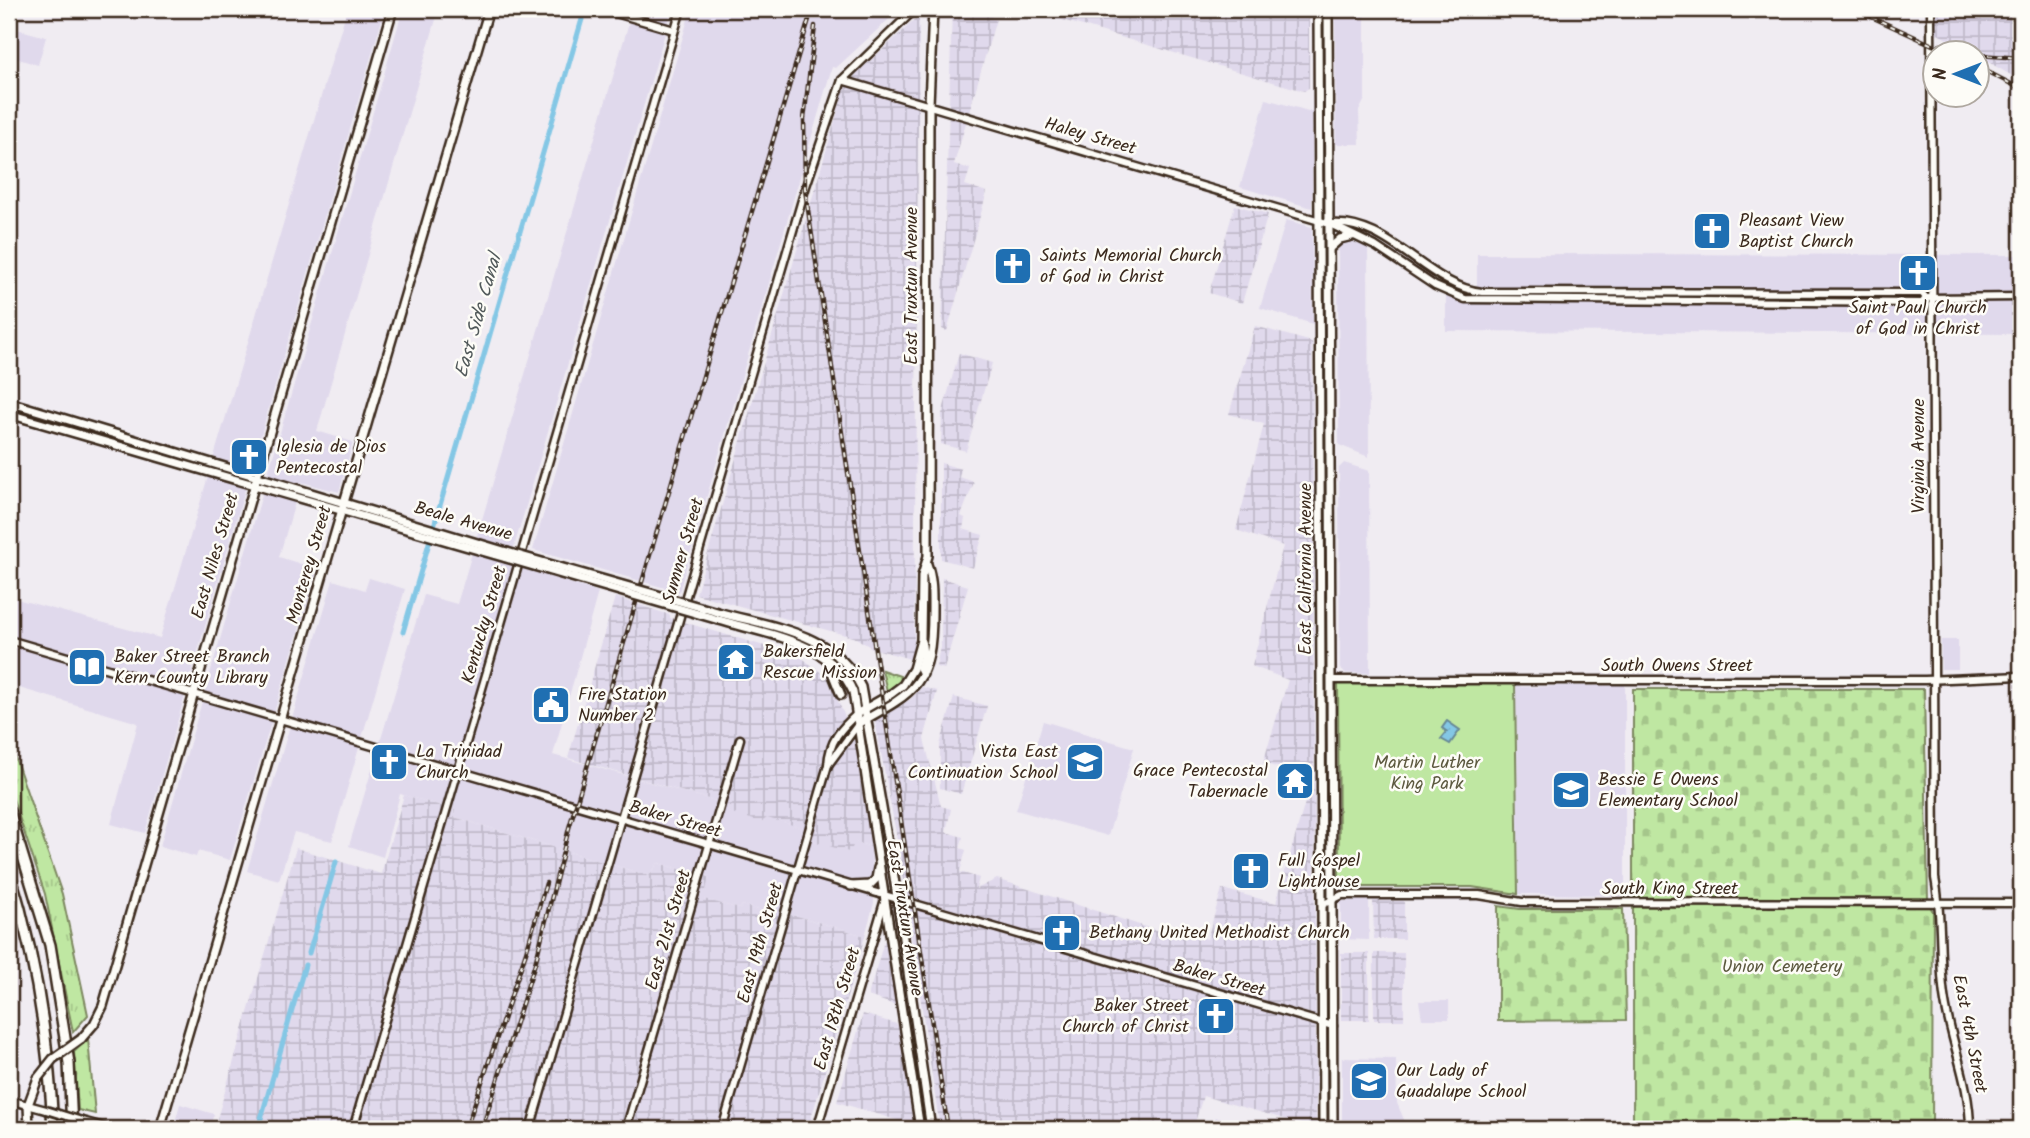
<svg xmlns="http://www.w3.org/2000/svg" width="2030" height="1138" font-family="Kalam,sans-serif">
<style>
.built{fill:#e0d9ec}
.industrial{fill:url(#industrial-grid)}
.grass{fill:url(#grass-tufts);stroke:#7d8860;stroke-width:2}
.cemetery{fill:url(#cemetery-stones);stroke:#7d8860;stroke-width:2}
.green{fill:#bfe7a2;stroke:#7d8860;stroke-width:2}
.water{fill:url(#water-ripples);stroke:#678895;stroke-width:2}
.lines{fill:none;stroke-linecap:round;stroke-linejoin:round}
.canal{stroke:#84c7e5;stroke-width:5}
.minor-casing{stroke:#3b2a1e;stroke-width:11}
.major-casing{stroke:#3b2a1e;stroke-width:12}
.highway-casing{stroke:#3b2a1e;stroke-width:14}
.minor{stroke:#fdfcf7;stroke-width:6}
.major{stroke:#fdfcf7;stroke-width:7}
.highway{stroke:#fdfcf7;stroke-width:9}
.rail-casing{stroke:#3b2a1e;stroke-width:4.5}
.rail{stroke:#fdfcf7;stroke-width:2;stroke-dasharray:5;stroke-linecap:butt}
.minor-bridge-casing{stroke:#3b2a1e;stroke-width:11;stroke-linecap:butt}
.major-bridge-casing{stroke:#3b2a1e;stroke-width:12;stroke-linecap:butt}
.minor-bridge{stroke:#fdfcf7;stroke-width:6}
.major-bridge{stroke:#fdfcf7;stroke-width:7}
.labels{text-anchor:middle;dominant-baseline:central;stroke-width:5;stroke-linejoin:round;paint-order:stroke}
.street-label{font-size:18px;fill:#3b2a1e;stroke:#fdfcf7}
.poi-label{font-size:18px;fill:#3b2a1e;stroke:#fdfcf7;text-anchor:start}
.park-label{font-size:18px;fill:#5c593f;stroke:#fdfcf7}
.water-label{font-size:19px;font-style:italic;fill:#51595a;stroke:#fdfcf7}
</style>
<defs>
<pattern id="industrial-grid" width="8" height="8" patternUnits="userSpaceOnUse" patternTransform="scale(1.75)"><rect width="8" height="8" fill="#e0d9ec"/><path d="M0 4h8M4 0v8" fill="none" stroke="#c1baca"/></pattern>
<pattern id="grass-tufts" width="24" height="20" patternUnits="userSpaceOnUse" patternTransform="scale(1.75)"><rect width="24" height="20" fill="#bfe7a2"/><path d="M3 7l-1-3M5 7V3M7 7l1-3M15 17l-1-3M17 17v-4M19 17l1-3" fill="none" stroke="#a5c68b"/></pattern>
<pattern id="cemetery-stones" width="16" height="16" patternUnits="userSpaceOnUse" patternTransform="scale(1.75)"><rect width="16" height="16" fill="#bfe7a2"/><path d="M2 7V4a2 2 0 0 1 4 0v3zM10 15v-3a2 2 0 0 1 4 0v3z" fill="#a5c68b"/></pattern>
<pattern id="water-ripples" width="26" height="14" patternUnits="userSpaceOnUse" patternTransform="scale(1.75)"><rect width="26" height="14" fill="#84c7e5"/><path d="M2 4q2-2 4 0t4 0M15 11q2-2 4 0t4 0" fill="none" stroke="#73abc4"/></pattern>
</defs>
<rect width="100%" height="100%" fill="#f0ecf2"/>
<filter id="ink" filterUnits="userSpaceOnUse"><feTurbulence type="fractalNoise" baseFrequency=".0143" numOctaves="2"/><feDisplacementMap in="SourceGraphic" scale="14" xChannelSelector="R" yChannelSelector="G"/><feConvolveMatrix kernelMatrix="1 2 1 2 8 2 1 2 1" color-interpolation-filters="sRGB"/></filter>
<g filter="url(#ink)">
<g class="built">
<polygon points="347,9 385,9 145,833 111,824 138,723 9,685 9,597 160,638"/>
<polygon points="403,9 439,9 317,431 353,442 339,492 301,482 279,557 317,569 230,860 198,851 196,857 160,846"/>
<polygon points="633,9 672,9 509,564 598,592 553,755 730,805 728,812 767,817 800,827 816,842 856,842 871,847 874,903 865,936 794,915 775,915 742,905 740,909 703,899 709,877 658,863 649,876 454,817 455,810 400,794 383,857 349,846 424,595 457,604"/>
<polygon points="691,9 900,9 836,68 832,67 679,592 533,550"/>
<polygon points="1335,9 1365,9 1365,99 1359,111 1360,144 1336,144"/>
<polygon points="13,28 46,37 38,65 9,56"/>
<polygon points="1266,99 1312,112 1312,208 1240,187"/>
<polygon points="1286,220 1312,227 1313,324 1260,308"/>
<polygon points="1349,240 1368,248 1369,457 1339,445 1338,250 1342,243"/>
<polygon points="1477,254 2021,255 2021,334 1446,331 1446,297 1477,285"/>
<polygon points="1344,463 1369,471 1370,673 1345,673 1340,669 1339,468"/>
<polygon points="369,578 405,589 332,841 294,832 279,880 247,871 333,580 365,590"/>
<rect x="1941" y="640" width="17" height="29"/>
<polygon points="1516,684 1521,687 1625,685 1625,895 1519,894"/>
<polygon points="1043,721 1134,748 1108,836 1016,810"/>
<polygon points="1341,901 1369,901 1369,940 1341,939"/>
<polygon points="1419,1001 1449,1001 1449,1019 1422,1019"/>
<polygon points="1342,1058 1396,1059 1397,1103 1408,1129 1342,1129"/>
<polygon points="180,1104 214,1114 209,1129 173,1129"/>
</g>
<g class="industrial">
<polygon points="952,9 995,9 991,18 996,19 954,164 970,169 965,185 987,192 947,331 942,329"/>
<polygon points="1025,9 1309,9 1309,88 1304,91"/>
<polygon points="1936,9 2021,9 2021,81 1978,56 1978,52 1971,52 1936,33"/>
<polygon points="919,16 914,649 910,659 872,648 856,638 696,594 844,90 856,74"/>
<polygon points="1235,205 1268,214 1242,303 1209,293"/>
<polygon points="1255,326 1312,342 1316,1128 1203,1096 1193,1129 940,1129 896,833 875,720 911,699 922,687 937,691 924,739 941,806 951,809 946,832 963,837 960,848 966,850 960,872 979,878 976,889 997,879 1155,930 1174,929 1207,939 1222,889 1276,903 1306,799 1306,776 1263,763 1288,680 1252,666 1283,546 1236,530 1264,424 1229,414"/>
<polygon points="959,353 992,363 966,451 941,444 942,414"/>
<polygon points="941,463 961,469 959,477 974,482 961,516 965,518 963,529 983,535 973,568 941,559"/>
<polygon points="942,578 968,586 944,669 936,667 941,642"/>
<polygon points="615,597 670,615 670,618 801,657 828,678 855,740 871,847 856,842 849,852 816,842 800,827 767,818 761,822 728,812 729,805 568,758"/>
<polygon points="954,697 987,706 961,794 940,788 940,745"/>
<polygon points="404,795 455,810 454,817 649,876 658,863 709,877 704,899 740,909 742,905 775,915 794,915 865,936 808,1129 214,1129 296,848 381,874"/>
<polygon points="1373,901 1404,901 1404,939 1374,939"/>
<polygon points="884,941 888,942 898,1006 868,996"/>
<rect x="1341" y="953" width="28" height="67"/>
<rect x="1374" y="953" width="30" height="67"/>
<polygon points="863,1014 900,1025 913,1125 837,1102"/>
<polygon points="1215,1117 1248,1127 1247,1129 1212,1129"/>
</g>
<g class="grass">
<polygon points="882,670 900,676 902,682 887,691"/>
<polygon points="9,740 62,894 88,1015 73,1032 45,894 9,787"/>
<polygon points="88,1039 95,1114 78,1110 74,1052"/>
</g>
<g class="cemetery">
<polygon points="1633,689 1924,689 1928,901 1933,912 1932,1129 1633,1129"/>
<polygon points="1498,906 1520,909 1623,909 1626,1020 1498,1021"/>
</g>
<polygon class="green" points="1515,683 1518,894 1472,887 1339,887 1338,684"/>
<polygon class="water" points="1447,721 1460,730 1450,744 1441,739 1447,732 1442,728"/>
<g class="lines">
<g class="canal">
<polyline points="403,632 585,9"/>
<polyline points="309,953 336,862"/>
<polyline points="258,1129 305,965"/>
</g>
<g class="minor-casing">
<g id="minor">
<polyline points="602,9 674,30"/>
<path d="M1931,9L1935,878C1943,920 1938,961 1945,1002C1952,1046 1970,1084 1970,1129"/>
<polyline points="9,14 10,9"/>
<polyline points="842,80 1330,224 1375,246 1435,286 1465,299 1922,303 1926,298"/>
<path d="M1330,224C1388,218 1427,286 1482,292L1922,293L1926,298L2021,297"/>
<polyline points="9,640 1333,1026"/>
<polyline points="1332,680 1925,680 2021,676"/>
<polyline points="828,765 859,723"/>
<polyline points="1322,905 1342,895 1479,895 1522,902 2021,903"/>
<polyline points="9,1100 46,1110"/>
<polyline points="82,1121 111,1129"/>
<polyline points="353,1129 681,9"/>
<polyline points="530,1129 806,186 842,80 915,9"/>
<polyline points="626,1129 740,739"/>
<path d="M722,1129L828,765C829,741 841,728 858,713"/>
<polyline points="817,1129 885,899"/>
</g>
</g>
<g class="major-casing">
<g id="major">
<polyline points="1318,9 1323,1129"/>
<polyline points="1328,9 1333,1129"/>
<polyline points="1330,248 1340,239 1352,236"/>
<polyline points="9,402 507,552"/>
<polyline points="9,414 506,558"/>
<path d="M721,613C772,627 836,633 861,687L894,877L931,1129"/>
<path d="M719,620C766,634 832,642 853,692L920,1129"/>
<polyline points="922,644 923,657 920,668 923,674"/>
<polyline points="829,665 841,695"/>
<polyline points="858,713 891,694 903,685 913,669 921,640 922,576 928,556 929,104 933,9"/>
<path d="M859,723C917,691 932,683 932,613C932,597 933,580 927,564"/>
<polyline points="851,886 870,885 876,879 878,868"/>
<polyline points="81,1039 94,1024 103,1006 393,9"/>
<polyline points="29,1129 28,1105 38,1078"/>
<polyline points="160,1129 489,9"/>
</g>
</g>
<g class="highway-casing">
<g id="highway">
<polyline points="9,811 50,945 69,1063 72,1129"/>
<path d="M9,870C35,955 49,1041 53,1129"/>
</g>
</g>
<use href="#minor" class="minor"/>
<use href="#major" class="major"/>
<use href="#highway" class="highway"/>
<g class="rail-casing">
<g id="rail">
<polyline points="1854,9 1948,52"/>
<polyline points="815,26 804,119 805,190 948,1129"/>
<polyline points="1940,45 1964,52"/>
<polyline points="1978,55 2021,58"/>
<polyline points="1978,67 2021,89"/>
<polyline points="466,1129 527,949 546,883"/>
<polyline points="482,1129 536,960 569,828 812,9"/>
</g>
</g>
<use href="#rail" class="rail"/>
<g class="minor-bridge-casing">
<polyline id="minor-bridge" points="46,1110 82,1121"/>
</g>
<g class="major-bridge-casing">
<g id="major-bridge">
<polyline points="507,552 721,613"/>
<polyline points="506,558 719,620"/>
<polyline points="38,1078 53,1059 81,1039"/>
</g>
</g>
<use href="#minor-bridge" class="minor-bridge"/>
<use href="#major-bridge" class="major-bridge"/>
</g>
</g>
<defs>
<g id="church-square" transform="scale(2.0125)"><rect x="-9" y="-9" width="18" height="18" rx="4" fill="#1f6fb2" stroke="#fdfcf7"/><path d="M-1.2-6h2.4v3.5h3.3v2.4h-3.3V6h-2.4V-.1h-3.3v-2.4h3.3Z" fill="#fff"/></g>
<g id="temple-square" transform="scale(2.0125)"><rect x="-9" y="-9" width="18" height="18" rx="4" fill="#1f6fb2" stroke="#fdfcf7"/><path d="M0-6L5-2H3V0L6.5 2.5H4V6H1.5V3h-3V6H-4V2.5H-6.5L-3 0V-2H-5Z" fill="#fff"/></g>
<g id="library-square" transform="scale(2.0125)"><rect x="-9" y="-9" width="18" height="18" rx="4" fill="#1f6fb2" stroke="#fdfcf7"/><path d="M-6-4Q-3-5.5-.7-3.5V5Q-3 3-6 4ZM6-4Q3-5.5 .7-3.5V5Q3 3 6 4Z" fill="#fff"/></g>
<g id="civic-square" transform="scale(2.0125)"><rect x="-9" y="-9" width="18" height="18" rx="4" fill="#1f6fb2" stroke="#fdfcf7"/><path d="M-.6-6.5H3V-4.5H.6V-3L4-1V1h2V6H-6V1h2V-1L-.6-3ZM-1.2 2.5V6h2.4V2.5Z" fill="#fff"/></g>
<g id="school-square" transform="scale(2.0125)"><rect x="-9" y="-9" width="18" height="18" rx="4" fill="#1f6fb2" stroke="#fdfcf7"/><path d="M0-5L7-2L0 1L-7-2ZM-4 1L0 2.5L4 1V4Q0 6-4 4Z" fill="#fff"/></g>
</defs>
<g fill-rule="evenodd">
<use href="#church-square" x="1712" y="231"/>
<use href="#church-square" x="1013" y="266"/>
<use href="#church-square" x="1918" y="273"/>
<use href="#church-square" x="249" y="457"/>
<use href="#temple-square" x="736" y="662"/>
<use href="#library-square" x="87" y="667"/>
<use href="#civic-square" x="551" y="705"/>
<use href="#church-square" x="389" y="762"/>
<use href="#school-square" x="1085" y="762"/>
<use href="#temple-square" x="1295" y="781"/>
<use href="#school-square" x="1571" y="790"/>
<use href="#church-square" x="1251" y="871"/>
<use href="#church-square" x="1062" y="933"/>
<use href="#church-square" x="1216" y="1016"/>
<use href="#school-square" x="1369" y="1081"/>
</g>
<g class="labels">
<g class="street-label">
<text transform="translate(1090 137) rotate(16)">Haley Street</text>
<text transform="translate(912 286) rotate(-90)">East Truxtun Avenue</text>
<text transform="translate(1919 456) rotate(-90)">Virginia Avenue</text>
<text transform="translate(463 522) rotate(16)">Beale Avenue</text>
<text transform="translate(684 551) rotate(-74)">Sumner Street</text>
<text transform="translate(216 556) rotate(-74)">East Niles Street</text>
<text transform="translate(310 565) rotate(-74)">Monterey Street</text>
<text transform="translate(1306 569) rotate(-90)">East California Avenue</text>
<text transform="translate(485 625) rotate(-74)">Kentucky Street</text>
<text x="1677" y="666">South Owens Street</text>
<text transform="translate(675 820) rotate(16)">Baker Street</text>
<text x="1670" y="889">South King Street</text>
<text transform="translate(904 918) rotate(81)">East Truxtun Avenue</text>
<text transform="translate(669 930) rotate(-74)">East 21st Street</text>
<text transform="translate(761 943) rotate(-74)">East 19th Street</text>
<text transform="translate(1219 979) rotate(16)">Baker Street</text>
<text transform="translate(838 1009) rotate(-74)">East 18th Street</text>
<text transform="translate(1969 1034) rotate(79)">East 4th Street</text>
</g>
<g class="poi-label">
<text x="1739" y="221">Pleasant View<tspan x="1739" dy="21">Baptist Church</tspan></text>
<text x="1040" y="256">Saints Memorial Church<tspan x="1040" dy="21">of God in Christ</tspan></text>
<text x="1918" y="308" text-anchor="middle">Saint Paul Church<tspan x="1918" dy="21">of God in Christ</tspan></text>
<text x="276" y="447">Iglesia de Dios<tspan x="276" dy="21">Pentecostal</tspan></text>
<text x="763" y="652">Bakersfield<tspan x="763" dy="21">Rescue Mission</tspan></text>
<text x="114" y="657">Baker Street Branch<tspan x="114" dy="21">Kern County Library</tspan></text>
<text x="578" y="695">Fire Station<tspan x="578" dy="21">Number 2</tspan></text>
<text x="416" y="752">La Trinidad<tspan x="416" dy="21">Church</tspan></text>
<text x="1058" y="752" text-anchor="end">Vista East<tspan x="1058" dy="21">Continuation School</tspan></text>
<text x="1268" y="771" text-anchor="end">Grace Pentecostal<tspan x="1268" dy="21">Tabernacle</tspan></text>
<text x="1598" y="780">Bessie E Owens<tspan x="1598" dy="21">Elementary School</tspan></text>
<text x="1278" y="861">Full Gospel<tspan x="1278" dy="21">Lighthouse</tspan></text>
<text x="1089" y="933">Bethany United Methodist Church</text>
<text x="1189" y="1006" text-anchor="end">Baker Street<tspan x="1189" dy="21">Church of Christ</tspan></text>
<text x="1396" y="1071">Our Lady of<tspan x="1396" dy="21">Guadalupe School</tspan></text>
</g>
<g class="park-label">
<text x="1427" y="763">Martin Luther<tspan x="1427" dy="21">King Park</tspan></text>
<text x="1782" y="967">Union Cemetery</text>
</g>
<g class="water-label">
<text transform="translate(479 316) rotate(-74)">East Side Canal</text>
</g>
</g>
<rect width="2030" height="1138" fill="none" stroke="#fdfcf7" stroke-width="35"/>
<rect x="18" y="18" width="1995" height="1103" fill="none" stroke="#3b2a1e" stroke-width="2.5" filter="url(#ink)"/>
<g transform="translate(1956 74) rotate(270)"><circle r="33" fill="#fdfcf7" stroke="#afa8a0" stroke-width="2"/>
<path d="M0-5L12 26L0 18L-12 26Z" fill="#1f6fb2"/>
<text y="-10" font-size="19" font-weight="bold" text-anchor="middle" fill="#3b2a1e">N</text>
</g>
</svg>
